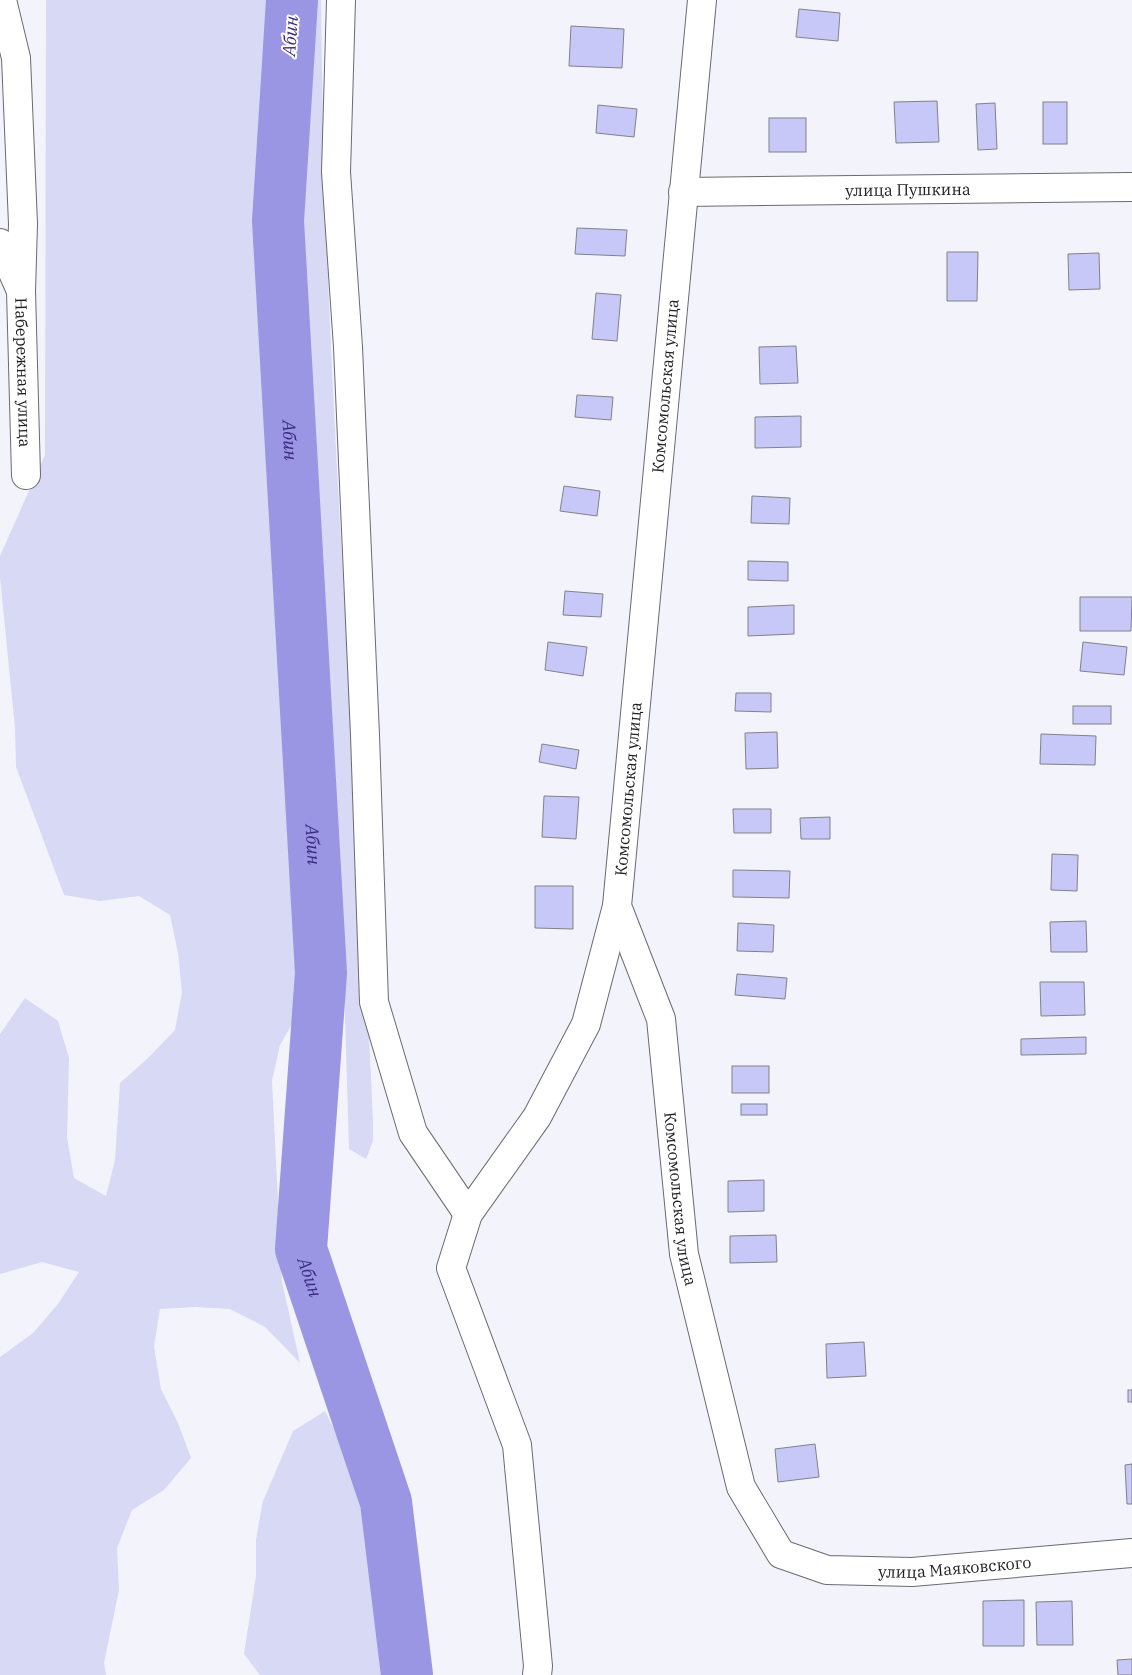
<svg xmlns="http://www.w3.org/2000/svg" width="1132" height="1675" font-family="'IBM Plex Serif',serif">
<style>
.green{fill:#d8d9f4}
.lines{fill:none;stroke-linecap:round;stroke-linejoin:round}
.river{stroke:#9a96e3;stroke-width:52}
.building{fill:#c8c8f8;stroke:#818189}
.minor-casing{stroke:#6a6a71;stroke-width:30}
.minor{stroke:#fff;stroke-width:28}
.labels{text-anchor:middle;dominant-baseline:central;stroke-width:4;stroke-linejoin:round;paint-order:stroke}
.street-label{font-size:16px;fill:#202023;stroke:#fff}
.water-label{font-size:18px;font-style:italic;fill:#3b2a82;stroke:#fff}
</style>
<rect width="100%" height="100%" fill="#f3f3fc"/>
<g class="green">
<polygon points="46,0 275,0 275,331 300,1010 280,1045 272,1081 282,1282 300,1363 265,1327 230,1309 195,1307 160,1309 154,1347 161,1389 178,1423 191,1458 164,1490 132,1510 117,1548 119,1590 104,1663 106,1675 0,1675 0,1357 33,1333 58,1304 79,1272 42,1262 0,1274 0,1034 25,998 58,1021 69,1058 67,1138 74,1178 106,1196 115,1160 120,1083 148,1058 175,1030 182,992 178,953 170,915 139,896 100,901 64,895 16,767 15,728 0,577 0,556 45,455"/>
<path d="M308,0H321C324,375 357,748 373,1122V1141L366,1159L349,1149L340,850L319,646L300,230Z"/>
<polygon points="325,1411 342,1445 377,1564 389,1675 260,1675 244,1654 256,1576 256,1539 263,1501 293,1431"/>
</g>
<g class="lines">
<path class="river" id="s1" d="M292,0L278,221L321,973L301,1249L386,1502L407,1675"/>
</g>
<g class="building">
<polygon points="799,9 840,13 838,41 796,37"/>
<polygon points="571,26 624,29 622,68 569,66"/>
<polygon points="937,101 939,142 896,143 894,102"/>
<rect x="1043" y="102" width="24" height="42"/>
<polygon points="995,103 997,149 978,150 976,104"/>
<polygon points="598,105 637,109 634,137 596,133"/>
<rect x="769" y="118" width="37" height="34"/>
<polygon points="577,228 627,230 625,256 575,254"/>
<polygon points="947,252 978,252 977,301 947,301"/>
<polygon points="1099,253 1100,289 1069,290 1068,254"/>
<polygon points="596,293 621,295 617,341 592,339"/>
<polygon points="796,346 798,383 760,384 759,347"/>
<polygon points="577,395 613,397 611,420 575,417"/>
<polygon points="801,416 801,447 755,448 755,417"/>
<polygon points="564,486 600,491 597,516 560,511"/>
<polygon points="752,496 790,498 789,524 751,523"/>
<polygon points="748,561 788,562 788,581 748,580"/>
<polygon points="565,591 603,594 601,617 563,615"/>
<polygon points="1080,597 1132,597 1131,631 1080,631"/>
<polygon points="794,605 794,634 748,636 748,607"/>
<polygon points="548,642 587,647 583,676 545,670"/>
<polygon points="1083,642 1127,647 1124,675 1080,671"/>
<polygon points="736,693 771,693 771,712 735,711"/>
<rect x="1073" y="706" width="38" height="18"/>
<polygon points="777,732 778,768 746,769 745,733"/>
<polygon points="1041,734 1096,736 1095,765 1040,764"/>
<polygon points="542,744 579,750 576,769 539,762"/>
<polygon points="544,796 579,797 576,839 542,837"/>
<polygon points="733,809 771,809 771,833 734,833"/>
<polygon points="830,817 830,839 801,839 800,818"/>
<polygon points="1052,854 1078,855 1077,891 1051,890"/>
<polygon points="733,870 790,871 789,898 733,897"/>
<polygon points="535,886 573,886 573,929 535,928"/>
<polygon points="1086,921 1087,952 1051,952 1050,922"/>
<polygon points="738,923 774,925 773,952 737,951"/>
<polygon points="737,974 787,978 785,999 735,995"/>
<polygon points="1040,982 1084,982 1085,1015 1041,1016"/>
<polygon points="1086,1037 1086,1054 1021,1055 1021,1039"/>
<rect x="732" y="1066" width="37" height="27"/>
<rect x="741" y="1104" width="26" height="11"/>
<polygon points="764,1180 764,1211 728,1212 728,1181"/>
<polygon points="776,1235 777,1262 730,1263 730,1236"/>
<polygon points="864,1342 866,1376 827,1378 826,1344"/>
<rect x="1128" y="1390" width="4" height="12"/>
<polygon points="815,1444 819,1477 778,1482 775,1449"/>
<polygon points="1132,1464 1132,1504 1127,1504 1125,1465"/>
<polygon points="1024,1600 1024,1646 983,1646 983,1601"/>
<polygon points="1072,1601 1073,1645 1037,1645 1036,1602"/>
<polygon points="1132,1659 1132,1675 1118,1675 1117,1660"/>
</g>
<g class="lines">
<g class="minor-casing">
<g id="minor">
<polyline points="2,0 16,58 23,224 21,291"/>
<polyline points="341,0 336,172 348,347 365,735 374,1002 413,1133 468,1214"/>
<path id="s2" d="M702,0L617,906L661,1019L684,1254L741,1487L781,1554L827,1570L912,1572L1132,1553"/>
<path id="s3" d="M683,192L1132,187"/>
<path id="s4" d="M0,243L21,291L26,475"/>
<polyline points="537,1675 538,1666 517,1445 451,1268 468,1214 537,1117 586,1024 617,906"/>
</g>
</g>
<use href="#minor" class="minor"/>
</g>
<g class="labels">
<g class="street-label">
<text stroke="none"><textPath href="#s3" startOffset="225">улица Пушкина</textPath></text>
<text stroke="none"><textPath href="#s4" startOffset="134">Набережная улица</textPath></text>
<text transform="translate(665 386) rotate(-85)">Комсомольская улица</text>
<text transform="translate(628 789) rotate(-85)">Комсомольская улица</text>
<text stroke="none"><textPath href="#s2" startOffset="1212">Комсомольская улица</textPath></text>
<text stroke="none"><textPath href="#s2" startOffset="1762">улица Маяковского</textPath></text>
</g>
<g class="water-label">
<text transform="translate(290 36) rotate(-86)">Абин</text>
<text stroke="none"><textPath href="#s1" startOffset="441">Абин</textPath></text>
<text stroke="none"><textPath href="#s1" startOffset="846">Абин</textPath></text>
<text stroke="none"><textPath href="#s1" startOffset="1281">Абин</textPath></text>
</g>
</g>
</svg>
